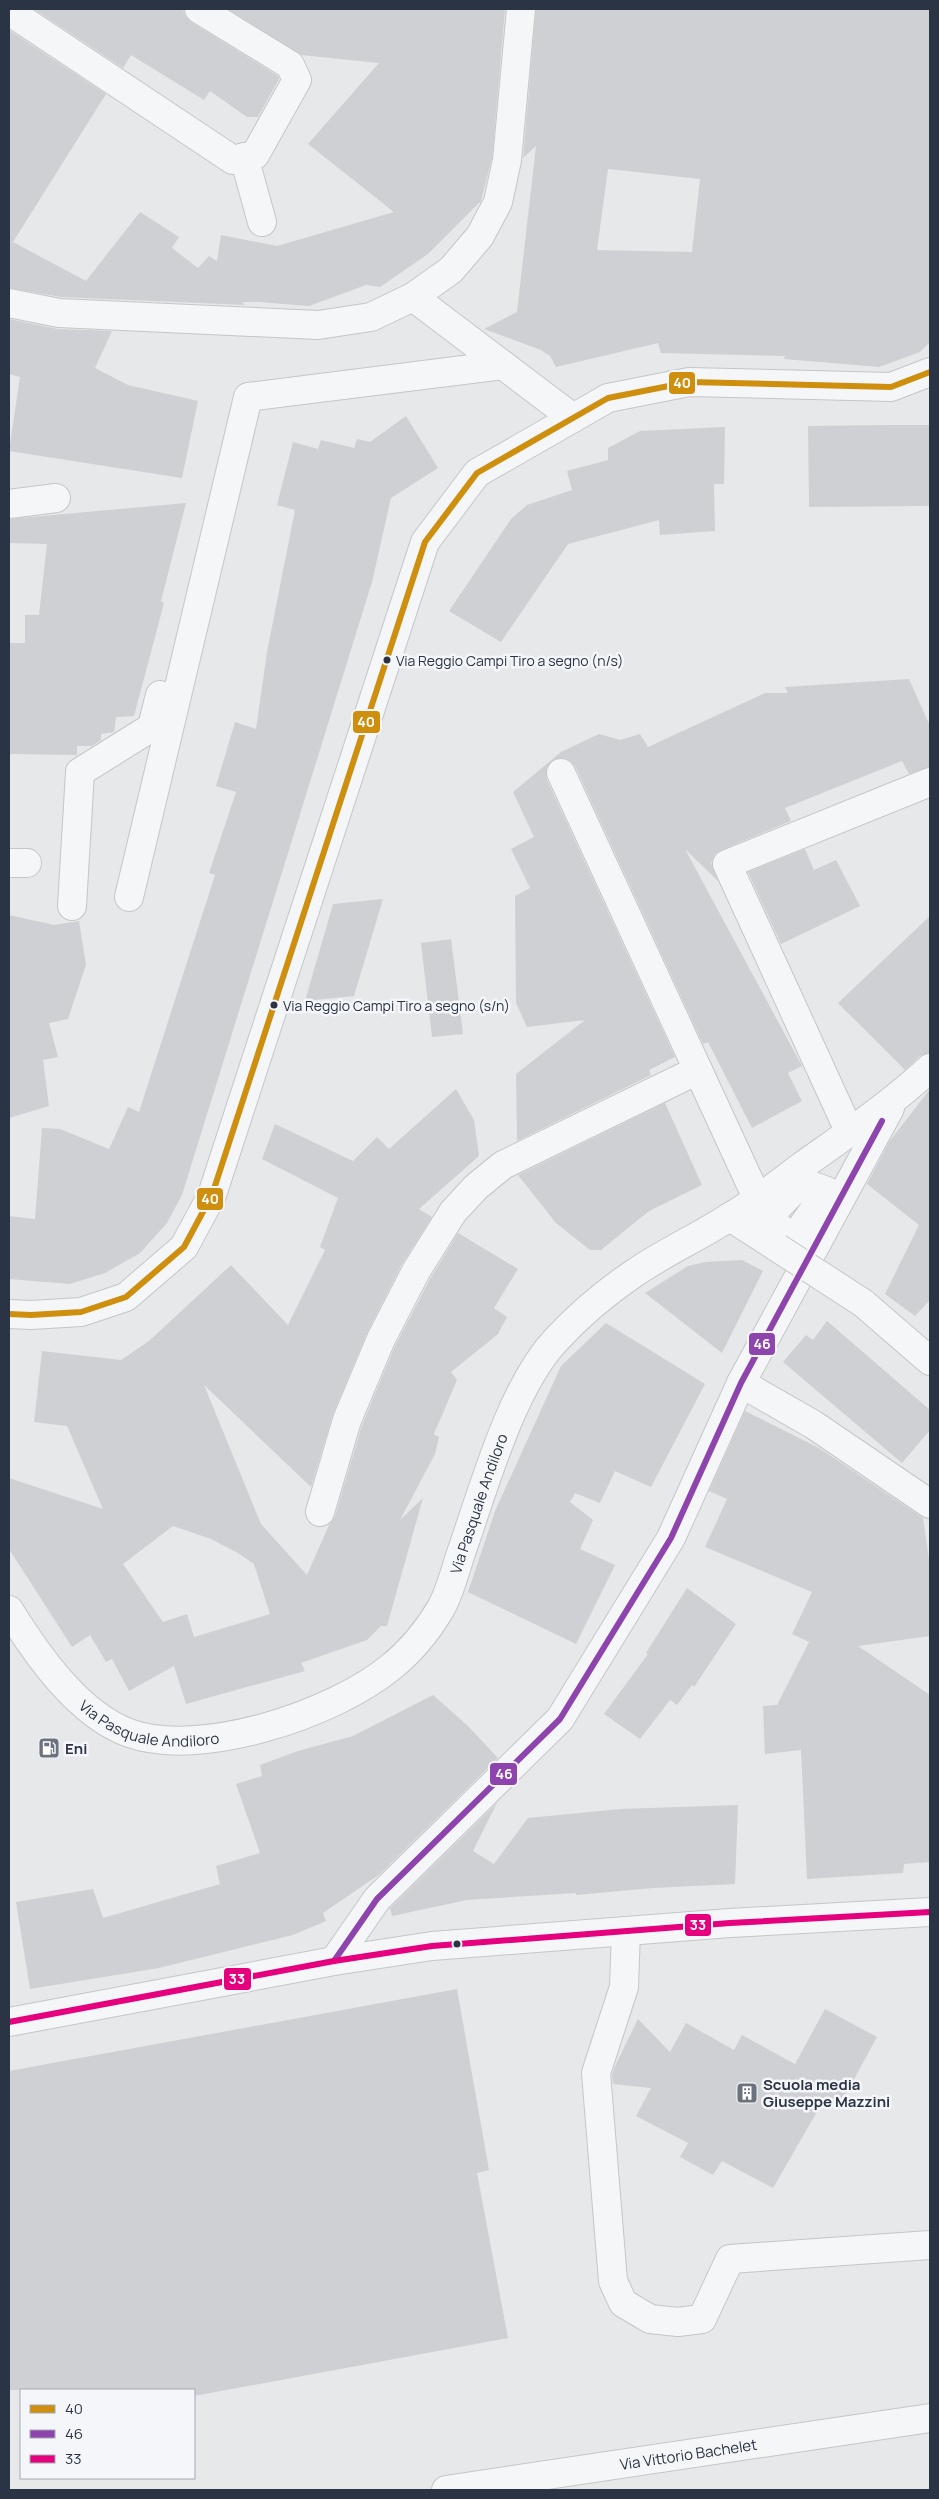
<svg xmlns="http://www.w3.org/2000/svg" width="939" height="2499" font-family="Manrope,sans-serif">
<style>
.building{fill:#ced0d3;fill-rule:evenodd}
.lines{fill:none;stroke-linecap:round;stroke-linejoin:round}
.minor-casing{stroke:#c4c6c8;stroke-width:30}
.minor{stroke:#f5f6f7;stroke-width:28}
.minor-bridge-casing{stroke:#c4c6c8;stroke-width:30;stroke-linecap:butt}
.minor-bridge{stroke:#f5f6f7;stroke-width:28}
.bus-1-casing{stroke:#f4f6f9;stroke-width:10}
.bus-2-casing{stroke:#f4f6f9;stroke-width:10}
.bus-3-casing{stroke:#f4f6f9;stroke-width:10}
.bus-1{stroke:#ce8f0e;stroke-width:6}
.bus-2{stroke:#8e44ad;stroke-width:6}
.bus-3{stroke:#e5007d;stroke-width:6}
.bus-dot{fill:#2b3445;stroke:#f4f6f9;stroke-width:2}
.labels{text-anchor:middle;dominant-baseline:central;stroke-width:5;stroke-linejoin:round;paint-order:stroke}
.bus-label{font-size:14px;fill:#2b3445;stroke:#f4f6f9;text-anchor:start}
.street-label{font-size:15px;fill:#2b3445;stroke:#f4f6f9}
.poi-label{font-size:15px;font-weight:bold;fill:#2b3445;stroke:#f4f6f9;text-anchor:start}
.line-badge{stroke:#f4f6f9;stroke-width:2}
.badge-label{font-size:14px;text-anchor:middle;font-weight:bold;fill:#fff}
</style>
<rect width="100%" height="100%" fill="#e6e8ea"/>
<g class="building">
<polygon points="34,9 183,9 185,16 191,22 278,76 279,79 258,117 247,117 210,91 204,100 131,55 123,68"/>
<polygon points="228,9 505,9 492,158 481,201 428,254 380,287 366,285 309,306 259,302 242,302 245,305 61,297 9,288 9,30 106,94 13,242 86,281 140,212 179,237 172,248 198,268 209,256 217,261 221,235 277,246 394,212 308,144 379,63 301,55"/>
<path d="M536,9H930V342L920,352L879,367L784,359L785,356L661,353L658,343L556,367L550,356L541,350L484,329L517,312L536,146L523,158ZM608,169L700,179L692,252L597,250Z"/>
<polygon points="9,319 58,329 112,331 95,368 128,385 198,401 182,478 9,451 20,377 9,374"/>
<polygon points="406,416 438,468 391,498 372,582 182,1195 167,1223 140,1253 105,1273 70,1284 9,1279 9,1216 35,1219 42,1128 60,1129 109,1149 128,1107 139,1112 215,875 209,873 236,792 216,786 235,722 256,729 267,652 295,510 277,505 293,442 318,449 321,440 354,448 357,439 370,442"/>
<polygon points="890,425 930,425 930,506 809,507 808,426"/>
<polygon points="725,427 724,484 714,484 715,531 660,535 659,520 568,544 501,642 449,611 511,519 527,505 572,490 567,471 608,460 608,448 640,431"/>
<polygon points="186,503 161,601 164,603 134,716 116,717 114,732 101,734 101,740 92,746 77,746 77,755 9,754 9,643 25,643 25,615 39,615 47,544 9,543 9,519"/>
<polygon points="909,679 930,726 930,767 909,774 902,761 785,808 791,821 721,850 715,854 711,863 718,881 685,849 802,1066 788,1073 802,1101 752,1128 708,1042 703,1044 575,766 570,761 563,758 555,759 549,764 546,771 547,780 675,1057 649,1070 651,1075 517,1141 516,1074 585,1020 527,1027 516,1003 515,896 530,888 511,849 534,837 513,792 561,752 599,734 620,740 640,734 648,747 765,693 788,693 785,687"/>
<polygon points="805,849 814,870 836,860 860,906 781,944 748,872"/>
<polygon points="383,899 354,996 305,1001 333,904"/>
<polygon points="9,915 54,925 79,921 86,965 68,1019 49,1023 58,1057 43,1060 49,1106 9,1118"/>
<polygon points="930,916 930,1053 920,1056 905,1070 838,1003"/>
<polygon points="451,939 463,1034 432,1037 421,943"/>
<path d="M456,1089L474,1120L479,1156L419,1209L432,1217L402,1264L367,1333L333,1414L311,1487L204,1385L261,1524L307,1575L329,1525L335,1516L362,1425L395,1346L430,1279L458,1233L518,1269L494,1308L507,1317L498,1334L451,1372L457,1380L434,1434L439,1437L435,1454L400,1520L423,1498L387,1626H381L367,1640L301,1663L305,1671L186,1704L174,1666L129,1691L112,1659L106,1662L90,1635L72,1647L9,1549V1478L103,1509L67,1426L34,1422L42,1351L121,1360L149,1341L231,1265L288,1325L325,1250L320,1247L338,1198L262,1159L275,1124L353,1161L377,1137L389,1149ZM173,1526L211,1539L238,1553L254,1564L270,1614L194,1637L187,1614L163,1622L123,1564Z"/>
<polygon points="930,1089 930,1300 915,1316 885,1294 919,1225 867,1184 889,1142"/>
<polygon points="665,1103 702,1185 649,1211 601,1250 590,1250 556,1223 518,1175"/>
<polygon points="742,1260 763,1271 722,1353 645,1293 688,1266 705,1262"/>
<polygon points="827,1321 930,1410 930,1430 902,1463 783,1362 806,1335 813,1340"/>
<polygon points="606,1323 705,1384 651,1487 615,1471 600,1503 575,1493 570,1502 593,1520 580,1549 615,1565 576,1644 468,1592 495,1511 561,1366"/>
<polygon points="745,1411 819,1448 923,1518 930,1566 930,1636 858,1646 930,1695 930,1862 904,1864 903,1873 807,1879 801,1750 765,1754 763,1706 777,1705 809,1642 792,1634 812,1592 705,1547 727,1499 709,1491"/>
<polygon points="687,1588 736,1624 694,1687 692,1685 677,1705 670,1700 640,1739 604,1714 648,1654 646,1653"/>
<polygon points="433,1695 468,1726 498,1758 380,1874 323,1913 326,1921 293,1935 159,1968 30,1989 16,1902 93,1889 103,1918 220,1884 216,1866 260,1853 236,1784 262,1776 260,1765 298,1751 353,1736"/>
<polygon points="497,1803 473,1851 494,1864 528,1818 620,1809 738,1805 735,1884 653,1888 576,1895 576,1893 467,1900 392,1916 390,1908"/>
<polygon points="457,1989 489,2170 477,2173 508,2338 194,2396 194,2390 9,2390 9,2071"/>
<polygon points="825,2009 877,2037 839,2107 825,2098 773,2188 722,2161 713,2175 680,2157 688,2143 636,2116 651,2088 613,2084 612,2075 615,2066 638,2019 670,2052 686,2023 734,2050 742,2035 795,2064"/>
</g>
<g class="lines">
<g class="minor-casing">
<g id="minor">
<polyline points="9,11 233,160 255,155 297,80 290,65 199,9"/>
<polyline points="244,157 262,222"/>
<polyline points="413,297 573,418"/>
<polyline points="9,303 59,313 318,325 371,317 413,297 451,270 480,236 498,202 507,160 521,9"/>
<polyline points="9,504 56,498"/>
<polyline points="561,773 757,1198"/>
<polyline points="9,863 27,863"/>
<polyline points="129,897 248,397 503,365"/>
<polyline points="72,906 80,772 152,727 160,695"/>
<polyline points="850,1133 727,864 930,782"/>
<polygon points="802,1182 827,1191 792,1241 769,1216"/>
<polyline points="730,1217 778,1248"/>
<polyline points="863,1303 930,1361"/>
<polyline points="9,1314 31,1315 81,1312 126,1297 184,1247 212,1195 425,542 477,473 608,398 689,382 891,387 930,372"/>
<polyline points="741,1383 814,1425 930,1504"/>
<polyline points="320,1512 347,1420 381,1339 416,1271 453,1212 476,1187 503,1165 698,1070"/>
<path id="s1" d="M9,1610C37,1655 78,1714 129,1733C200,1759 334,1714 391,1667C411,1651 428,1630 441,1608C450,1592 455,1571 461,1553C483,1491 510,1390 555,1341C578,1316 605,1293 633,1274C663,1253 697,1238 728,1218C754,1203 778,1184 802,1166C847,1134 890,1105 930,1068"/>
<polyline points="626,1931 624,1987 596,2073 613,2281 623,2303 650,2319 678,2322 702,2319 730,2259 930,2245"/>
<polyline points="334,1961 377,1899 560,1719 671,1538 741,1383 890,1108"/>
<polyline points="9,2022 334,1961 432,1946 730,1923 930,1912"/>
<path id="s2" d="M446,2490L930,2418"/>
</g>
</g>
<use href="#minor" class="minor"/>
<g class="minor-bridge-casing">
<polyline id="minor-bridge" points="778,1248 863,1303"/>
</g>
<use href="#minor-bridge" class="minor-bridge"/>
<g class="bus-1-casing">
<polyline id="bus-1" points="9,1314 31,1315 81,1312 126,1297 184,1247 212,1195 425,542 477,473 608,398 689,382 891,387 930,372"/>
</g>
<g class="bus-2-casing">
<polyline id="bus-2" points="334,1961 377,1899 560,1719 671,1538 741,1383 882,1121"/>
</g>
<g class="bus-3-casing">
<polyline id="bus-3" points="9,2022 334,1961 432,1946 730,1923 930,1912"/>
</g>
<use href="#bus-1" class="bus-1"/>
<use href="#bus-2" class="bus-2"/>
<use href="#bus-3" class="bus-3"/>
</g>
<defs>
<g id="fuel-square" transform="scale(1.125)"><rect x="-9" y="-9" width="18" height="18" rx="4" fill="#6c737f" stroke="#f4f6f9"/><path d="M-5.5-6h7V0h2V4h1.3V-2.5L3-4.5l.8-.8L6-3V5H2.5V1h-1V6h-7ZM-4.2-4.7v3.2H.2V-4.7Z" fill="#fff"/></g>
<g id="building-square" transform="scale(1.125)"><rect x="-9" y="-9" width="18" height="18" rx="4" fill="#6c737f" stroke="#f4f6f9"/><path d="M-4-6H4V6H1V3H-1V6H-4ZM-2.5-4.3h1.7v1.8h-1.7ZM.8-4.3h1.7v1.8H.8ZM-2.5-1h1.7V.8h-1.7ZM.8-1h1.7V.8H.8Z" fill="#fff"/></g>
</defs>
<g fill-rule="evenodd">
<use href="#fuel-square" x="49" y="1748"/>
<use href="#building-square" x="747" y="2093"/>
</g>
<g class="bus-dot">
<circle cx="387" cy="660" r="4.5"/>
<circle cx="274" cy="1005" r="4.5"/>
<circle cx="457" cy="1944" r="4.5"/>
</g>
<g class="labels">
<g class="bus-label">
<text x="396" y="660">Via Reggio Campi Tiro a segno (n/s)</text>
<text x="283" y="1005">Via Reggio Campi Tiro a segno (s/n)</text>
</g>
<g class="street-label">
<text stroke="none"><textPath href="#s1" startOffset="642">Via Pasquale Andiloro</textPath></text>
<text stroke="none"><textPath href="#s1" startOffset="192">Via Pasquale Andiloro</textPath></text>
<text stroke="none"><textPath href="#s2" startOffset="245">Via Vittorio Bachelet</textPath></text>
</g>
<g class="poi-label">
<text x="65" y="1748">Eni</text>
<text x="763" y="2084">Scuola media<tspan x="763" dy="17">Giuseppe Mazzini</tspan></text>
</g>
</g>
<g class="line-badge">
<rect x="668" y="371" width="28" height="24" rx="5" fill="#ce8f0e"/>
<rect x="352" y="710" width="29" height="24" rx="5" fill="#ce8f0e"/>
<rect x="196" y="1187" width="28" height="24" rx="5" fill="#ce8f0e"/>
<rect x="748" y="1332" width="28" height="24" rx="5" fill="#8e44ad"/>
<rect x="489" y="1762" width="29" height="24" rx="5" fill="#8e44ad"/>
<rect x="684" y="1913" width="28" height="24" rx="5" fill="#e5007d"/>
<rect x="223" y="1967" width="29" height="24" rx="5" fill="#e5007d"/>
</g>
<g class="badge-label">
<text x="682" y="388">40</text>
<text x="366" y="727">40</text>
<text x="210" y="1204">40</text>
<text x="762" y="1349">46</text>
<text x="504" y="1779">46</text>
<text x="698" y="1930">33</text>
<text x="237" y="1984">33</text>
</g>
<rect width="939" height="2499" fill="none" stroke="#2b3445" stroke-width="20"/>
<rect x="20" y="2389" width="175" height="90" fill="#f4f6f9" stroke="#a4a8b1"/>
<rect x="30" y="2405" width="25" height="8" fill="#ce8f0e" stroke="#a4a8b1"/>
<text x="65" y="2414" font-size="15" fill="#2b3445">40</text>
<rect x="30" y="2430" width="25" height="8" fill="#8e44ad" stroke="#a4a8b1"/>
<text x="65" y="2439" font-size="15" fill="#2b3445">46</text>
<rect x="30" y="2455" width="25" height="8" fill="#e5007d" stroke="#a4a8b1"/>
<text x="65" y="2464" font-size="15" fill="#2b3445">33</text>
</svg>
